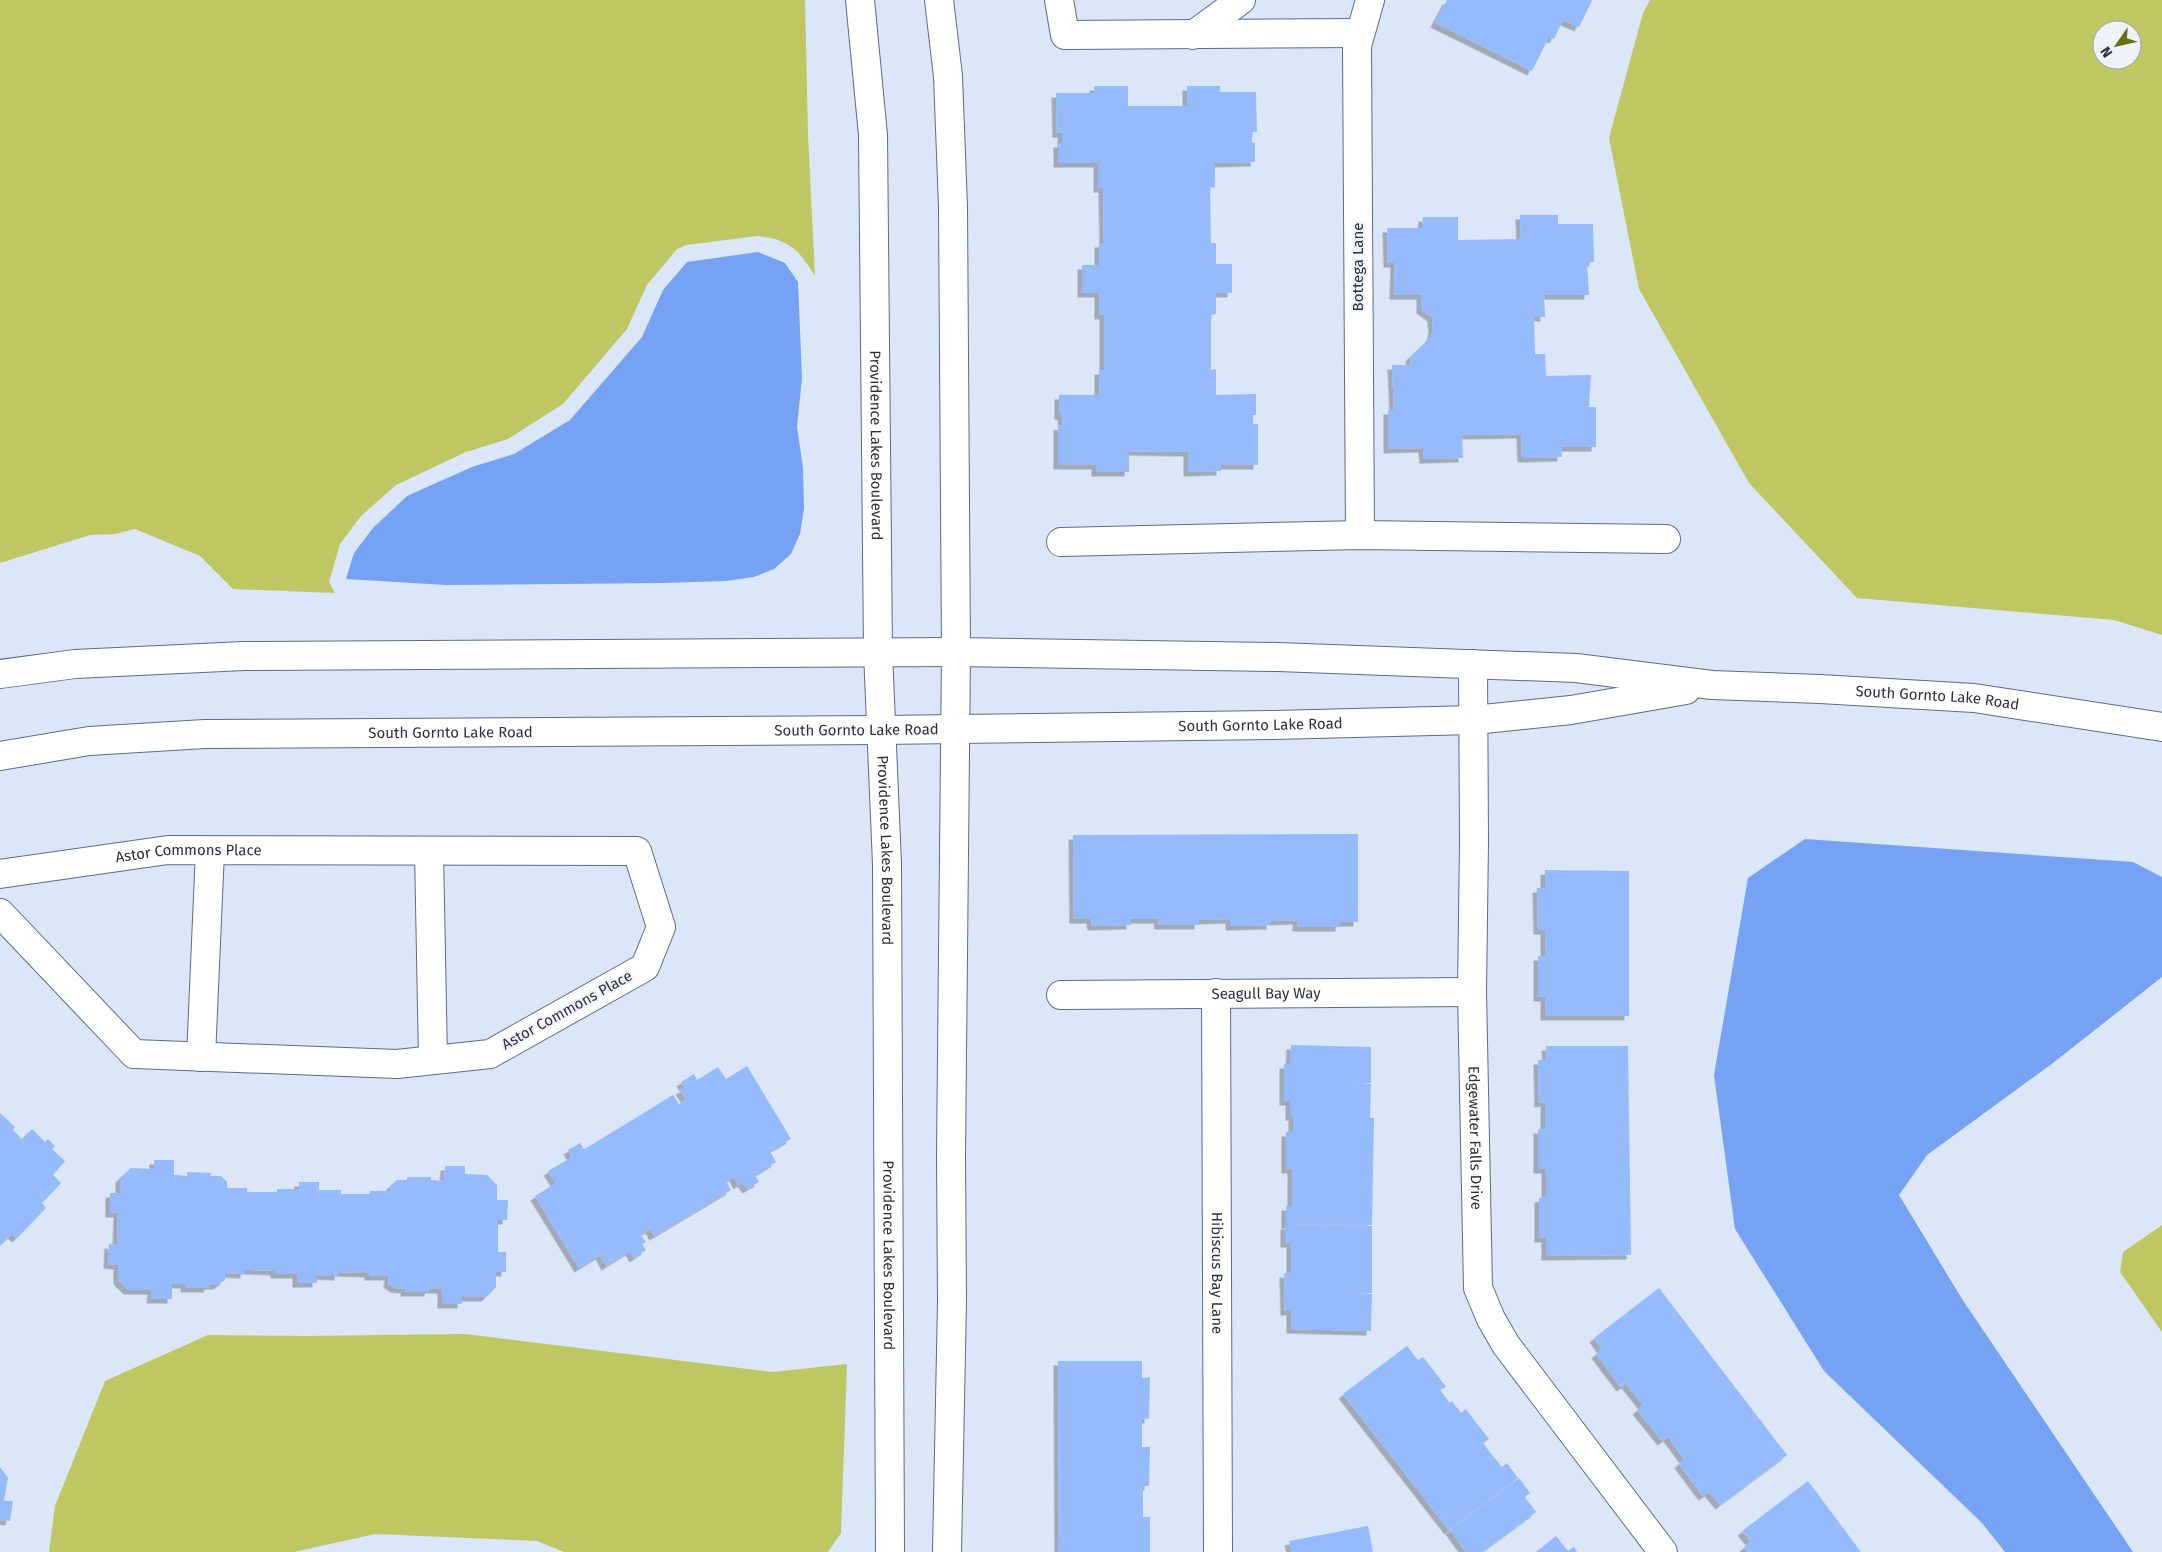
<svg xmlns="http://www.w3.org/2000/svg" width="2162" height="1552" font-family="'Fira Sans',sans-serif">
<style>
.green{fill:#bec762;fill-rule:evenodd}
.water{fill:#75a2f3}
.building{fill:#96bbfd;filter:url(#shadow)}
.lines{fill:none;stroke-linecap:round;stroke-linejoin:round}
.minor-casing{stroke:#5c6c87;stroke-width:30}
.minor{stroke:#fff;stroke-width:28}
.labels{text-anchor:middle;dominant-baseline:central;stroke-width:4.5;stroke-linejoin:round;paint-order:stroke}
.street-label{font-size:15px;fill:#2b323e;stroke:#eff2f9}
</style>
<defs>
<filter id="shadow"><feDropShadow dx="-4.5" dy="4.5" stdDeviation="0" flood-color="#0004"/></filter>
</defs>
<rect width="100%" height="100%" fill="#dbe6f9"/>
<g class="green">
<path d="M0,0H805L808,135L815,276C800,251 788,238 757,236L686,245L677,249L647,285L627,329L563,404L508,439L466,452L396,485L361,516L340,544L329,582L335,593L233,589L200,556L135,529L115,534L90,535L0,563Z"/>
<path d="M1650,0H2162V635L2114,620L1857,598L1749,483L1639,289L1609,138L1643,13ZM2102,30H2132V60H2102Z"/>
<polygon points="2162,1225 2162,1332 2120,1272 2123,1252"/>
<polygon points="465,1334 773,1372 847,1364 841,1533 828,1552 564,1552 537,1541 375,1534 294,1552 49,1552 55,1506 105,1381 208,1335 306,1336"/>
</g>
<g class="water">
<polygon points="758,252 785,263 798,282 802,378 797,427 803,468 804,508 800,534 791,554 774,569 754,577 726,581 663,583 446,585 346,579 354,553 373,528 407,496 472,467 514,454 570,420 642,337 663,290 687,262"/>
<polygon points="1805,839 2133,862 2162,877 2162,977 2053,1063 1927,1155 1899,1195 1962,1299 2133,1552 2005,1552 1982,1523 1824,1371 1735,1229 1714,1075 1748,878"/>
</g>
<g class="building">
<polygon points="1447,0 1591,0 1592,1 1579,27 1563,20 1554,39 1549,37 1532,71 1435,23"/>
<polygon points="1094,86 1128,86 1128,106 1187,106 1187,86 1220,86 1220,92 1256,92 1257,132 1252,132 1252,142 1255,143 1255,162 1215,163 1215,188 1210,187 1211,243 1216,243 1216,264 1232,264 1232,293 1216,293 1216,314 1211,315 1211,370 1216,369 1216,395 1256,394 1256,415 1253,415 1253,424 1258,424 1258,465 1221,465 1221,471 1188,472 1188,452 1129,451 1129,472 1096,472 1096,465 1058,465 1058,426 1063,425 1062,415 1059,415 1059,395 1099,395 1099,370 1104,370 1104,315 1099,315 1099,293 1082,293 1082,265 1099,265 1099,243 1104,243 1103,188 1098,188 1098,163 1058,163 1058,143 1062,143 1062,133 1057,133 1056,93 1095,93"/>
<polygon points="1520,215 1558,215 1558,224 1593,224 1594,262 1587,262 1589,295 1544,295 1545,317 1534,317 1535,354 1545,354 1546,376 1591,375 1589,407 1596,407 1596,447 1561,447 1562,457 1522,458 1521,434 1462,435 1463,458 1424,459 1423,448 1388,449 1388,410 1394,410 1392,365 1411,365 1410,357 1431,337 1433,329 1432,317 1421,309 1421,295 1394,295 1395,263 1388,263 1387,228 1422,228 1423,217 1458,217 1458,240 1521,239"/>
<polygon points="1358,834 1358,922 1340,922 1340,927 1297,927 1297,920 1271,921 1271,925 1230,926 1230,919 1199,920 1199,925 1159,925 1158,919 1131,919 1131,925 1092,926 1091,919 1074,919 1073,835"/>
<polygon points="1545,870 1629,871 1629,1016 1545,1016 1545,997 1538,997 1538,956 1545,956 1545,930 1538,930 1537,888 1545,888"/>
<polygon points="1291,1045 1371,1047 1371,1083 1355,1084 1371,1084 1370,1118 1374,1118 1372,1225 1286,1224 1286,1206 1292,1206 1292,1169 1286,1169 1286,1132 1293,1132 1293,1116 1290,1116 1290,1101 1284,1101 1284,1064 1290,1064"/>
<polygon points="1546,1046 1628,1046 1631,1255 1546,1256 1546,1238 1539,1238 1539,1198 1546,1197 1546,1169 1538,1169 1538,1129 1545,1130 1545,1102 1539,1103 1538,1060 1547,1060"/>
<polygon points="747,1066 791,1139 770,1151 776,1162 755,1175 759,1182 747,1189 742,1182 738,1185 734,1177 726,1182 731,1190 654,1236 650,1229 641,1235 646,1242 642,1244 646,1250 634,1258 630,1251 606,1266 600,1255 579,1268 535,1196 556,1183 548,1171 572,1157 568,1150 580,1143 584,1149 588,1147 673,1095 679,1104 686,1099 680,1090 685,1088 681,1082 694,1074 697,1080 718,1067 726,1079"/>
<polygon points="0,1113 15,1127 13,1130 22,1139 32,1129 45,1142 48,1139 55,1146 52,1149 65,1161 53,1175 61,1183 42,1203 46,1208 17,1238 12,1234 0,1246"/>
<polygon points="154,1160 174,1160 174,1175 187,1176 187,1172 211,1173 210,1176 221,1176 227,1182 227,1188 247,1188 247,1192 277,1192 277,1189 299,1189 299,1182 319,1182 319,1190 341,1190 341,1194 370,1194 370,1191 390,1191 391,1185 397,1180 407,1180 407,1177 431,1177 431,1180 444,1181 445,1166 465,1166 465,1174 487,1175 497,1185 497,1200 508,1200 507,1220 498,1220 498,1252 506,1252 506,1272 496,1272 496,1287 486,1297 462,1297 462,1304 442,1304 442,1289 429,1289 429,1292 405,1292 405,1289 395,1288 388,1283 389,1276 369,1276 369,1273 339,1272 339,1276 317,1275 317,1283 297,1283 297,1274 275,1274 275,1271 254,1270 245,1270 245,1274 225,1273 225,1280 218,1285 209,1285 208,1288 185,1288 185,1284 172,1284 172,1299 151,1299 152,1290 128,1290 118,1280 118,1265 108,1264 109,1244 117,1245 118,1213 110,1213 110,1193 120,1193 120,1178 131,1168 154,1169"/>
<polygon points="1285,1225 1372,1226 1372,1293 1340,1293 1372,1294 1371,1331 1291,1329 1291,1311 1285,1311 1284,1273 1291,1274 1291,1243 1285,1243"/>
<polygon points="1659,1288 1787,1455 1720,1505 1709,1492 1703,1496 1679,1464 1684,1459 1668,1437 1662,1441 1637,1410 1643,1405 1626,1384 1621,1387 1596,1354 1602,1349 1594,1338"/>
<polygon points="1407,1346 1418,1360 1423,1357 1434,1371 1446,1387 1440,1390 1450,1403 1452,1401 1461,1413 1466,1409 1477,1424 1489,1439 1483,1443 1492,1455 1502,1467 1507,1463 1518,1478 1449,1530 1343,1394"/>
<polygon points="1058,1361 1142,1361 1142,1378 1150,1377 1149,1419 1142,1418 1142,1447 1150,1447 1149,1486 1143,1486 1143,1517 1150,1517 1150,1552 1059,1552"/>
<polygon points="0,1467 8,1478 4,1501 13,1501 10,1521 0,1520"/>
<polygon points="1519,1478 1530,1493 1525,1497 1536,1512 1482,1552 1466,1552 1450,1530"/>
<polygon points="1808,1481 1861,1552 1748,1552 1744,1547 1751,1542 1742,1531"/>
<polygon points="1368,1526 1373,1552 1292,1552 1289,1541"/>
<polygon points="1556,1536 1568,1551 1574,1547 1577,1552 1536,1552"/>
</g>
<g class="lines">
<g class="minor-casing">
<g id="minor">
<path id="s1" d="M860,0L873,135L878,652L887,864L890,1552"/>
<polyline points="939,0 948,76 953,207 956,652 951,1156 952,1301 947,1552"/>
<polyline points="1059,0 1065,35 1360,33"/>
<polyline points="1193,35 1241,0"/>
<polyline points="1360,535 1357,46 1370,0"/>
<polyline points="1061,542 1360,535 1666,539"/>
<path id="s2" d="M1473,664L1474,841L1472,992L1478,1288L1491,1319L1506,1345L1663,1552"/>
<path id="s3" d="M0,674L75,664L244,656L956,652L1278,657L1576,668L1712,685L1820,689L1974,698L2162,727"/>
<path id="s4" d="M0,756L89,741L205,734L881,730L1274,725L1474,720L1571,710L1686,690"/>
<polyline points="429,851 433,1060"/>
<path id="s5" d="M0,874L168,850L637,851L661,927L645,967L490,1054L397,1064L134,1054L0,913"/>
<path id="s6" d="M1216,993L1218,1552"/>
<path id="s7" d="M1061,995L1472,992"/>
<polyline points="201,1057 210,851"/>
</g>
</g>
<use href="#minor" class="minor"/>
</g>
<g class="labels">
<g class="street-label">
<text transform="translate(1358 267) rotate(-90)">Bottega Lane</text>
<text stroke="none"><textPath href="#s1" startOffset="446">Providence Lakes Boulevard</textPath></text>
<text stroke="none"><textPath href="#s3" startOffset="1940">South Gornto Lake Road</textPath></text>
<text stroke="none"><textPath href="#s4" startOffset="1262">South Gornto Lake Road</textPath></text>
<text stroke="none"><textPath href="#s4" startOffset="858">South Gornto Lake Road</textPath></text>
<text stroke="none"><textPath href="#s4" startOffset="452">South Gornto Lake Road</textPath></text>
<text stroke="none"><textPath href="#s1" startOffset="851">Providence Lakes Boulevard</textPath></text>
<text stroke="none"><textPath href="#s5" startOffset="190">Astor Commons Place</textPath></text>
<text stroke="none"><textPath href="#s7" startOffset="205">Seagull Bay Way</textPath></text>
<text transform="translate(567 1010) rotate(-29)">Astor Commons Place</text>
<text stroke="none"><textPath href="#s2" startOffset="474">Edgewater Falls Drive</textPath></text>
<text stroke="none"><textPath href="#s1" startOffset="1256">Providence Lakes Boulevard</textPath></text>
<text stroke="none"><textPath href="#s6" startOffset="280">Hibiscus Bay Lane</textPath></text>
</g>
</g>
<g transform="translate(2117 45) rotate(236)"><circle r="24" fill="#eff2f9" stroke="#a1a5ae"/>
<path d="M0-4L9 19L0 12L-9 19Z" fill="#696e13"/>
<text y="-8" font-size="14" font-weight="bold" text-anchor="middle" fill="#2b323e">N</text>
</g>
</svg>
